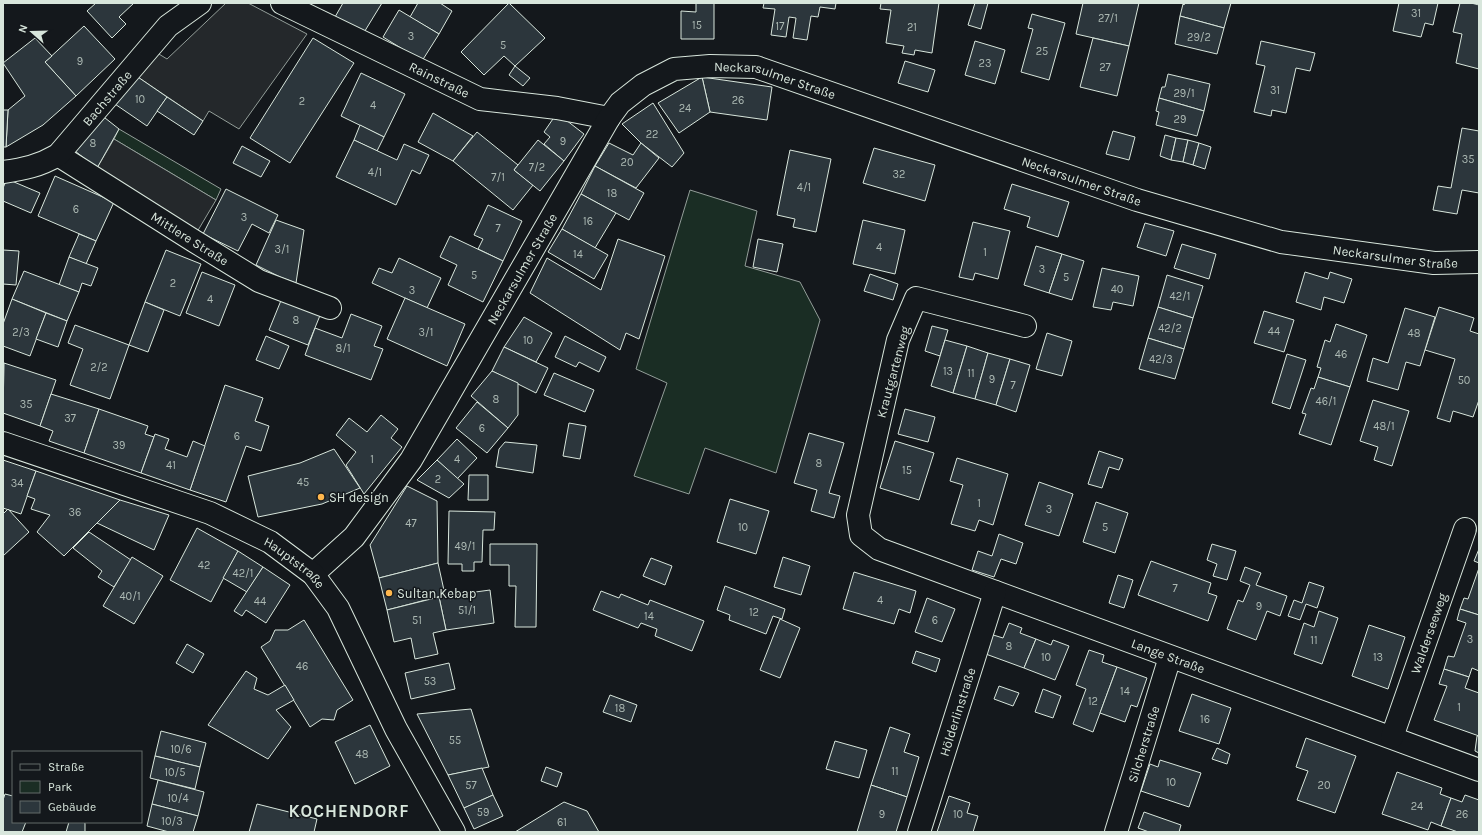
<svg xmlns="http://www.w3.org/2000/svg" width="1482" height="835" font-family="Karla,sans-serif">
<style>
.green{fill:#1a2d24;stroke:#939e99}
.parking{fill:#24282b;stroke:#939e99}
.building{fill:#2c363c;stroke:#d8e6dc}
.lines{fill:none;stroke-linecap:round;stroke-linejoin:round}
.minor-casing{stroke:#d8e6dc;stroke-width:24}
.major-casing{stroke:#d8e6dc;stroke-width:24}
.minor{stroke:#14181c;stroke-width:22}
.major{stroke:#14181c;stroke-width:22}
.poi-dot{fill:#ffb74d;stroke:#14181c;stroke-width:1.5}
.labels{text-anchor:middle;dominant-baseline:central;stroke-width:3;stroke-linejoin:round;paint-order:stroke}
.number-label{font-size:11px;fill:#adbab4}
.street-label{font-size:13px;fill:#d8e6dc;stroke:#14181c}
.poi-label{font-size:13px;fill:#d8e6dc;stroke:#14181c;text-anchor:start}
.district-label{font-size:17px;font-weight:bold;letter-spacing:1px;fill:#d8e6dc;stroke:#14181c}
</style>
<rect width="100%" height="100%" fill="#14181c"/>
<g class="green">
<polygon points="119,129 221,189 216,200 114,139"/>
<polygon points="690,190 757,211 745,266 800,282 820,320 776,473 705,448 689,494 634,476 667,383 636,369"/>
</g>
<g class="parking">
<polygon points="226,3 248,3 307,34 239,129 209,111 203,121 132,73 154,51 167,59"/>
<polygon points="114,139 216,200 197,232 97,168"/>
</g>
<g class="building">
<polygon points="96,3 134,3 119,17 126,24 112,38 87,11"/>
<polygon points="343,3 382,3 363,34 335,17"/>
<polygon points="418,3 440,3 452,11 439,34 410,17"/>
<polygon points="509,3 545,38 515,66 504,56 484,75 461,52"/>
<polygon points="696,3 714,3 714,39 681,39 681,11 696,12"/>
<polygon points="764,3 836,3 835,9 820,7 818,17 811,16 807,40 793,38 796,18 789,17 786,37 771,35 775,9 763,8"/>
<polygon points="881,3 939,3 932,53 915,50 914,55 902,53 904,46 886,43 891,10 880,9"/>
<polygon points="975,3 988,3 981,29 968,25"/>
<polygon points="1083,3 1139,3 1129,46 1076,34"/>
<polygon points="1185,3 1231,3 1224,28 1180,16 1183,4 1184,5"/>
<polygon points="1399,3 1438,3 1433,25 1425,23 1421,37 1393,31"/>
<polygon points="1460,3 1471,3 1479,5 1479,69 1456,63 1462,34 1453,32"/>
<polygon points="399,10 439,34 422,61 383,37"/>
<polygon points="1032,14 1065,23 1049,80 1021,72 1033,29 1028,28"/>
<polygon points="1180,16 1224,28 1217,54 1175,44"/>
<polygon points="84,26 115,59 76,96 45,62"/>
<polygon points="35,38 52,56 45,62 76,96 43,125 6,147 8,110 25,96 3,63"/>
<polygon points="313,38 354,63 290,163 250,138"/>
<polygon points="1093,38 1129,46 1117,96 1080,87"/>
<polygon points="975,41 1005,50 995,84 965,75"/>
<polygon points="1261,41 1315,53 1310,71 1296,68 1286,113 1272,110 1271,116 1254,112 1265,66 1256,64"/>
<polygon points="905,61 935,70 928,92 898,83"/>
<polygon points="515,66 530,78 523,86 509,75"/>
<polygon points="132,73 167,97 147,126 112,102"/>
<polygon points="361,73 405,94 384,137 341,116"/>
<polygon points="1168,74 1210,84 1204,111 1159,98 1162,87 1165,87"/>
<polygon points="702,77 772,87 767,120 710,112"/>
<polygon points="702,77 710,112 679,133 658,103"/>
<polygon points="167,97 203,121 194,135 157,111"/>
<polygon points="1159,98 1204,111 1197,136 1156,125 1159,112 1156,111"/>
<polygon points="653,103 684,153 672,167 641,143 622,124"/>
<polygon points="3,110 8,110 6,147 3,147"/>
<polygon points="433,113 473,136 453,161 418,142"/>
<polygon points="557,113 584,134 564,161 544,144 550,137 544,132"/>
<polygon points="100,114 119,129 97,168 71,148"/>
<polygon points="360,125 384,137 377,151 354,140"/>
<polygon points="1462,128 1479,131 1479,193 1462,190 1457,214 1433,210 1438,186 1451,188"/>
<polygon points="1113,131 1135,137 1129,160 1106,154"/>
<polygon points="477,132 518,165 514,170 533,185 513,210 453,161"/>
<polygon points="1165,135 1176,138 1171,160 1160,156"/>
<polygon points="1176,138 1188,140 1183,162 1171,160"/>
<polygon points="354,140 397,160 404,144 429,155 420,174 412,170 396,205 336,177"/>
<polygon points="538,140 564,161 540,191 514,170"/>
<polygon points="1188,140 1199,143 1193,165 1183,162"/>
<polygon points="609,143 633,155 641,143 659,158 636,188 595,166"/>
<polygon points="1199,143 1211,147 1205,169 1193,165"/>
<polygon points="242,146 270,161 261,177 233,163"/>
<polygon points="874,148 935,165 925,201 863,183"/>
<polygon points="790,150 831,159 816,232 793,227 795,219 777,215"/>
<polygon points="595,166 644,193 629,220 581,194"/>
<polygon points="55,176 114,202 96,241 38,216"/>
<polygon points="7,179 40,193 31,213 3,201 3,188"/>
<polygon points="1012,184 1069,202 1058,237 1027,227 1030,217 1004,209"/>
<polygon points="226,189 278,215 269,233 252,224 238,251 203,234"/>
<polygon points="581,194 616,213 595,248 562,229"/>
<polygon points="488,205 522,221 503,261 478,249 483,239 474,235"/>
<polygon points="276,220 304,230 296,283 280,277 256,265"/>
<polygon points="863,220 905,230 895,274 853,264"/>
<polygon points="973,222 1010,231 998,279 975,273 973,280 959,277"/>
<polygon points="1145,223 1174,231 1166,256 1137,247"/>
<polygon points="562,229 608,255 594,279 548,252"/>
<polygon points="79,234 96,241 86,264 69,257"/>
<polygon points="450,236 503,261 483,302 448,285 457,265 440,257"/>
<polygon points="618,239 665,256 639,339 626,333 620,350 530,293 547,258 601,290"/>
<polygon points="758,239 783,244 777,272 753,267"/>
<polygon points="1182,244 1216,254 1209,279 1174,268"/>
<polygon points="1036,246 1062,254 1049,293 1024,285"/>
<polygon points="3,250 19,251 16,285 3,284"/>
<polygon points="166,250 201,264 180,316 145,302"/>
<polygon points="1062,254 1084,261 1072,300 1049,293"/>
<polygon points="69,257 98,268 91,286 82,283 79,292 59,285"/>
<polygon points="399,258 441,278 427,308 372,283 379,268 392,273"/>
<polygon points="1102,268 1139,276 1133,306 1113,302 1111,310 1093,307"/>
<polygon points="24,271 79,292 67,321 12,299"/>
<polygon points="202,272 235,285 219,326 186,313"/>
<polygon points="1305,272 1328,279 1330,272 1352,279 1344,303 1324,297 1321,310 1296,302"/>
<polygon points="870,274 898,284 893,300 864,291"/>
<polygon points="1167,275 1203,286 1193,318 1158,307"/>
<polygon points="282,298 321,313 308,345 269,330"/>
<polygon points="405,298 465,324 447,366 387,339"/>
<polygon points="12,299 46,313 30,356 3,346 3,324"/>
<polygon points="145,302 164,310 148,352 129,345"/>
<polygon points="1158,307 1193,318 1184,349 1148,338"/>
<polygon points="1439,307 1474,318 1470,331 1479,334 1479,400 1473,417 1453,411 1450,422 1437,418 1455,359 1425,350"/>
<polygon points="1405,308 1435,317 1420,366 1406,362 1398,390 1367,381 1373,358 1388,363"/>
<polygon points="1264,311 1294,320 1284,352 1254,343"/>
<polygon points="46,313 67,321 58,347 36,339"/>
<polygon points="351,314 382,326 374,346 383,349 371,380 305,355 315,328 342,338"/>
<polygon points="524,317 552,333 536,362 504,347"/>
<polygon points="1336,324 1367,335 1350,387 1318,377 1321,368 1317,367 1325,340 1330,342"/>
<polygon points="75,325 129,345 110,399 70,385 83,349 68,343"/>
<polygon points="932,326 948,330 940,356 925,351"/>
<polygon points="1047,333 1072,341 1062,376 1036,369"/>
<polygon points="266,336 289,346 279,369 256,360"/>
<polygon points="565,336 606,357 599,372 579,362 576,367 555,357"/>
<polygon points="1148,338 1184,349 1175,379 1139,369"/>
<polygon points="945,340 967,346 953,393 931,386"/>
<polygon points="967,346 988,353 975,399 953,393"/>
<polygon points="504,347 548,368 536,393 492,371"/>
<polygon points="988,353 1010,359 996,405 975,399"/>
<polygon points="1287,354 1306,360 1290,409 1272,403"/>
<polygon points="1010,359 1030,365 1016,412 996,405"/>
<polygon points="4,363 56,380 40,426 3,413"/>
<polygon points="492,371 518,383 518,415 508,428 471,396"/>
<polygon points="554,373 594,390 585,412 544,395"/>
<polygon points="1318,377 1350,387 1331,445 1299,434 1306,414 1302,413 1311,388 1314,389"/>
<polygon points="225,385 263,398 255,421 269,426 261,451 246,446 226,502 190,490"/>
<polygon points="51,394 99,409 84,453 49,441 53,431 40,426"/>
<polygon points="1373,400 1409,411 1392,466 1374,460 1378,447 1360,441"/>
<polygon points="477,402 508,428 487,453 456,428"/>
<polygon points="99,409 148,426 145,434 154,437 141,473 84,453"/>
<polygon points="905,409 935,417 928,442 898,434"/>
<polygon points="381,415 398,429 391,438 402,447 364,494 346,465 356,452 336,435 349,418 367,432"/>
<polygon points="569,423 586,426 580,459 563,456"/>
<polygon points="809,433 844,443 829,493 840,496 834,518 811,511 817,490 794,483"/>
<polygon points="155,434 169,439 165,449 187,457 193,441 205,446 190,490 141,473"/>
<polygon points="457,439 477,458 457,479 437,460"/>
<polygon points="895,441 934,453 919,500 880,488"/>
<polygon points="505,442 537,445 533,473 496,467 499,449"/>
<polygon points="334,449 360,488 322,504 258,517 248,476 300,463"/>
<polygon points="1099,451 1123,459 1119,470 1109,467 1102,488 1088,484"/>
<polygon points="957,458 1008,474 993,525 979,520 975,531 951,524 963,485 950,481"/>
<polygon points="3,460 36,471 21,514 3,508"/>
<polygon points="437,460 464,484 449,498 417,480"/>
<polygon points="36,471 120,500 64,556 37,532 50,515 31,509 35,499 27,496"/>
<polygon points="469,475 488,475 488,500 468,500"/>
<polygon points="1039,482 1073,494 1059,536 1025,525"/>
<polygon points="407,486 437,501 438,563 379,578 370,545"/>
<polygon points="730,499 769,511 756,554 717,542"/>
<polygon points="120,500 169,515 154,550 97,523"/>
<polygon points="1096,502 1128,513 1115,553 1083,542"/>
<polygon points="8,509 29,532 3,556 3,514"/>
<polygon points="449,511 495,512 494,530 483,530 482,562 474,562 474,571 462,571 462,564 448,564"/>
<polygon points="197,528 238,551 211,602 170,580"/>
<polygon points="89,532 131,560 114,587 98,577 102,571 73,548"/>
<polygon points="999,534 1023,543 1016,564 1001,559 994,577 972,570 978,551 992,556"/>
<polygon points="490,544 537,544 536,627 515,627 516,586 509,586 509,565 490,565"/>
<polygon points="1212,544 1236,551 1227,580 1213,576 1217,564 1207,560"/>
<polygon points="1479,549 1479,563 1474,561"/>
<polygon points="238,551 263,567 247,592 223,578"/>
<polygon points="132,557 163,576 134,624 103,606"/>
<polygon points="783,557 810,566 801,595 774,587"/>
<polygon points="651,558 672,566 665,585 643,576"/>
<polygon points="1151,561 1211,583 1208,593 1217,596 1208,621 1138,595"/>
<polygon points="438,563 445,595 387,610 379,578"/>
<polygon points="263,567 290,585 266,623 246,610 242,616 234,611"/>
<polygon points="1245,567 1261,573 1256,585 1287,596 1280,616 1267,611 1256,640 1227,629 1238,600 1243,602 1250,585 1240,581"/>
<polygon points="1479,568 1479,615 1460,609 1464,598 1468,599"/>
<polygon points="854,572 916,591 910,613 899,609 894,624 843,609"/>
<polygon points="1118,575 1133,580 1124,608 1109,603"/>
<polygon points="1309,582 1324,587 1317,608 1306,604 1300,620 1288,616 1294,600 1302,603"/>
<polygon points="725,586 785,609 782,619 773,616 766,634 729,620 730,615 717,610"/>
<polygon points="490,590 494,623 446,630 439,597"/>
<polygon points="601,591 619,598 621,594 648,605 650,600 704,621 692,651 655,636 657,629 641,623 638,628 593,610"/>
<polygon points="439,597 446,630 433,633 438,654 415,659 411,638 394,642 387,610"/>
<polygon points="927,598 955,609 942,642 915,632"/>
<polygon points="1460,609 1479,615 1479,671 1472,668 1469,677 1444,669 1448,656 1454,657 1466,623 1457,620"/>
<polygon points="1319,611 1338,618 1322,664 1294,654 1304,623 1314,627"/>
<polygon points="780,619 800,628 780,678 760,670"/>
<polygon points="304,620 353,700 337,710 334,720 322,719 310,727 261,647 270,641 275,630 288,630"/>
<polygon points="1009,623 1022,628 1020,633 1036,639 1024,668 983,653 990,634 1003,638"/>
<polygon points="1369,625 1405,637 1388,689 1352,676"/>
<polygon points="1036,639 1051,645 1053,640 1069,646 1055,680 1024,668"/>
<polygon points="187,644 204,654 193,673 176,663"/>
<polygon points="1089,650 1104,655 1102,662 1117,667 1093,732 1073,724 1086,689 1076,685"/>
<polygon points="916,651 940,659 936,672 912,663"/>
<polygon points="449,663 455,689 411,699 405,673"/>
<polygon points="1117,667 1147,678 1137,707 1131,705 1125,722 1100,713"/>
<polygon points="1444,669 1469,677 1465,688 1479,693 1479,736 1434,720 1447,686 1439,684"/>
<polygon points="246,671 257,678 254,689 268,695 285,685 294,700 276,710 291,727 268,759 208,725"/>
<polygon points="999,686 1019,693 1013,706 994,699"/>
<polygon points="1043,689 1061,696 1053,718 1035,712"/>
<polygon points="1192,694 1231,708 1219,744 1179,731"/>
<polygon points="610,695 637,705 631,722 603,712"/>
<polygon points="471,709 489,767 448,775 417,714"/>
<polygon points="370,725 390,766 355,784 335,742"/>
<polygon points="890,727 910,734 904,752 919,757 907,797 871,785"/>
<polygon points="161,731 206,743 200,767 155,756"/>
<polygon points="1477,736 1479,736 1479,753 1475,751"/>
<polygon points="1306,738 1356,756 1335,813 1297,800 1308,771 1296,767"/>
<polygon points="835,741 867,750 859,778 826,769"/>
<polygon points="1217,748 1230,754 1227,764 1212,759"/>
<polygon points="155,756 200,767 195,789 150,778"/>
<polygon points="1160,760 1201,773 1189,807 1141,791 1150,764 1158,767"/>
<polygon points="546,767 562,773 557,787 541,781"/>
<polygon points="482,768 493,795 464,808 448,775"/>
<polygon points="1397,772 1442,788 1440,794 1451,798 1441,826 1431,822 1428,830 1382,814"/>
<polygon points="158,780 204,792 198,816 152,804"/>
<polygon points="871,785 907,797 896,832 857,832"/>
<polygon points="5,794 13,796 13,822 26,822 22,832 3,832 3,800"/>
<polygon points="493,795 503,816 474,829 464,808"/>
<polygon points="1465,795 1479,800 1479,832 1458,832 1441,826 1451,798 1462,802"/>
<polygon points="949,796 970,803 967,813 978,816 973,832 937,832"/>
<polygon points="564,802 587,811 599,832 515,832"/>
<polygon points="152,804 198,816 193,832 169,832 147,826"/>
<polygon points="257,804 317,819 314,832 249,832"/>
<polygon points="1144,812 1181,825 1179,832 1149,832 1138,828"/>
<polygon points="69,822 82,822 85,823 85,832 66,832"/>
</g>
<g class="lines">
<g class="minor-casing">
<g id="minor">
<path id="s1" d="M282,3L480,99L557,108L609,118"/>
<path id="s2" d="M58,155L194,241L259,281L330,308"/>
<path id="s3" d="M3,172C24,169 39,166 58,155L168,26L200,3"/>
<path id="s4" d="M1025,326L916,298L898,340L858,515L861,535L879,549L1479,770"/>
<path id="s5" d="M313,574L354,537L411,460L609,118L620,103L643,85L674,69L710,66L756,67L1137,200L1281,242L1434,263L1479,262"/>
<path id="s6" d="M1392,737L1465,529"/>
<path id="s7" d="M919,832L995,592"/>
<path id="s8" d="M1116,832L1170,657"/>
</g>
</g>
<g class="major-casing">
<g id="major">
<path id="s9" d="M3,443L210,513L270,542L313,574L338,608L396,729L454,832"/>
</g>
</g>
<use href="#minor" class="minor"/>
<use href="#major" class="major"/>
</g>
<g class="poi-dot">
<circle cx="321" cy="497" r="4"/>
<circle cx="389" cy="593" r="4"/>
</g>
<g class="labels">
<g class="number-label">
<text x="1416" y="13">31</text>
<text x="1108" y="18">27/1</text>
<text x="697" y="25">15</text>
<text x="780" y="26">17</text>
<text x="912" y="27">21</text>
<text x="411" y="36">3</text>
<text x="1199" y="37">29/2</text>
<text x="503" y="45">5</text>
<text x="1042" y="51">25</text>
<text x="80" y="61">9</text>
<text x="985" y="63">23</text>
<text x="1105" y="67">27</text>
<text x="1275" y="90">31</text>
<text x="1184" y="93">29/1</text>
<text x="140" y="99">10</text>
<text x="738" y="100">26</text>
<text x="302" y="101">2</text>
<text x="373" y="105">4</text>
<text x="685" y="108">24</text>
<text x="1180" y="119">29</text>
<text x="652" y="134">22</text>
<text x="563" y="141">9</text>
<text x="93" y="143">8</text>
<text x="1468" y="159">35</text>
<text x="627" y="162">20</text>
<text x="537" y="167">7/2</text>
<text x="375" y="172">4/1</text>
<text x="899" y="174">32</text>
<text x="498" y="177">7/1</text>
<text x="804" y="187">4/1</text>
<text x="612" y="193">18</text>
<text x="76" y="209">6</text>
<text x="244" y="217">3</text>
<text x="588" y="221">16</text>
<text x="498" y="228">7</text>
<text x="879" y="247">4</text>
<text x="282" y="249">3/1</text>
<text x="985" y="252">1</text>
<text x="578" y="254">14</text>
<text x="1042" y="269">3</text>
<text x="474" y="275">5</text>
<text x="1066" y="277">5</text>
<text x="173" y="283">2</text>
<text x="1117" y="289">40</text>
<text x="412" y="290">3</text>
<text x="1180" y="296">42/1</text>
<text x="210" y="299">4</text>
<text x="296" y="320">8</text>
<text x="1170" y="328">42/2</text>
<text x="1274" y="331">44</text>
<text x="21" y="332">2/3</text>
<text x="426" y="332">3/1</text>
<text x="1414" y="333">48</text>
<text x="528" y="340">10</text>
<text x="343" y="348">8/1</text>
<text x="1341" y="354">46</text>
<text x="1161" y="359">42/3</text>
<text x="99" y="367">2/2</text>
<text x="948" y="371">13</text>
<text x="971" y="373">11</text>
<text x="992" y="379">9</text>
<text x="1464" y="380">50</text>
<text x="1013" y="385">7</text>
<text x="496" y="399">8</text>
<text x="1326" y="401">46/1</text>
<text x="26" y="404">35</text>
<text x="70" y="418">37</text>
<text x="1384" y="426">48/1</text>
<text x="482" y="428">6</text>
<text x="237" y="436">6</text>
<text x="119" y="445">39</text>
<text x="372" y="459">1</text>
<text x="457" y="459">4</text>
<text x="819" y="463">8</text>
<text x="171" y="465">41</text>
<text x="907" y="470">15</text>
<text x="438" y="479">2</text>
<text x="303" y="482">45</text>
<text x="17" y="483">34</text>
<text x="979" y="503">1</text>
<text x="1049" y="509">3</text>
<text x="75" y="512">36</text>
<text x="411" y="523">47</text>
<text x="743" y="527">10</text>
<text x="1105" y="527">5</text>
<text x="465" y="546">49/1</text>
<text x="204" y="565">42</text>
<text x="243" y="573">42/1</text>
<text x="1175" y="588">7</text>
<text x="130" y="596">40/1</text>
<text x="880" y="600">4</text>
<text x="260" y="601">44</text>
<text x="1259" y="606">9</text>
<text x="467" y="610">51/1</text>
<text x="754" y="612">12</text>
<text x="649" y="616">14</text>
<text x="417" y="620">51</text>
<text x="935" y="620">6</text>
<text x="1470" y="639">3</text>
<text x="1314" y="640">11</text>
<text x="1009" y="646">8</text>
<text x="1046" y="657">10</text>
<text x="1378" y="657">13</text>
<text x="302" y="666">46</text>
<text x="430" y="681">53</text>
<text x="1125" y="691">14</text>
<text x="1093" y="701">12</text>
<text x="1459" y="707">1</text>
<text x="620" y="708">18</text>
<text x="1205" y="719">16</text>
<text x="455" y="740">55</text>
<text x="181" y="749">10/6</text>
<text x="362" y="754">48</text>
<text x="895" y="771">11</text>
<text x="175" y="772">10/5</text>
<text x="1171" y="782">10</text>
<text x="471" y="785">57</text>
<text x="1324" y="785">20</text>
<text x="178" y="798">10/4</text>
<text x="1417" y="806">24</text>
<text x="483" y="812">59</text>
<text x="882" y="814">9</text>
<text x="958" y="814">10</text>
<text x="1462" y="814">26</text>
<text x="172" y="821">10/3</text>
<text x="562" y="822">61</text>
</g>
<g class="street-label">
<text stroke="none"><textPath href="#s1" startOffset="175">Rainstraße</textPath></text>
<text stroke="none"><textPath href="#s5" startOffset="732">Neckarsulmer Straße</textPath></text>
<text stroke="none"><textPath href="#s3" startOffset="133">Bachstraße</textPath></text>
<text stroke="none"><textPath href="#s5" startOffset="1056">Neckarsulmer Straße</textPath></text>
<text stroke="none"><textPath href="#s2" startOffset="156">Mittlere Straße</textPath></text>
<text stroke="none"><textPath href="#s5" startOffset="1380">Neckarsulmer Straße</textPath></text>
<text stroke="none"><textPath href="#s5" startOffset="372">Neckarsulmer Straße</textPath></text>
<text transform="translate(893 372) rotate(-75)">Krautgartenweg</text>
<text stroke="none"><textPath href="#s9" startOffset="317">Hauptstraße</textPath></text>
<text stroke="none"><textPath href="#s6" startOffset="110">Walderseeweg</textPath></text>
<text stroke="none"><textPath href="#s4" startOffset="689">Lange Straße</textPath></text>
<text stroke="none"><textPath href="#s7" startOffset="126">Hölderlinstraße</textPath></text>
<text stroke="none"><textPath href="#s8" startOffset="92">Silcherstraße</textPath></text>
</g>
<g class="poi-label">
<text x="329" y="497">SH design</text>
<text x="397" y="593">Sultan Kebap</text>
</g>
<g class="district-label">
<text x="349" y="811">KOCHENDORF</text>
</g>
</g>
<rect width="1482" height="835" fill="none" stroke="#d8e6dc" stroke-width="8"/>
<rect x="12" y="751" width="130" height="72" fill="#14181c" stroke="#626a69"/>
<rect x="20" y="764" width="20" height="6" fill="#14181c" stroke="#626a69"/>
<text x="48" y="771" font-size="12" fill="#d8e6dc">Straße</text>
<rect x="20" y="781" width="20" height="12" fill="#1a2d24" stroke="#626a69"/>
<text x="48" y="791" font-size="12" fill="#d8e6dc">Park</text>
<rect x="20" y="801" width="20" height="12" fill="#2c363c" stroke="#626a69"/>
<text x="48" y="811" font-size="12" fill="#d8e6dc">Gebäude</text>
<g transform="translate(32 32) rotate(290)" stroke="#14181c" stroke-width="3" paint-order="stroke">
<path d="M0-3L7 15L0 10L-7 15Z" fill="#d8e6dc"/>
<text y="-6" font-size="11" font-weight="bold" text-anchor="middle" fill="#d8e6dc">N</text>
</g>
</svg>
